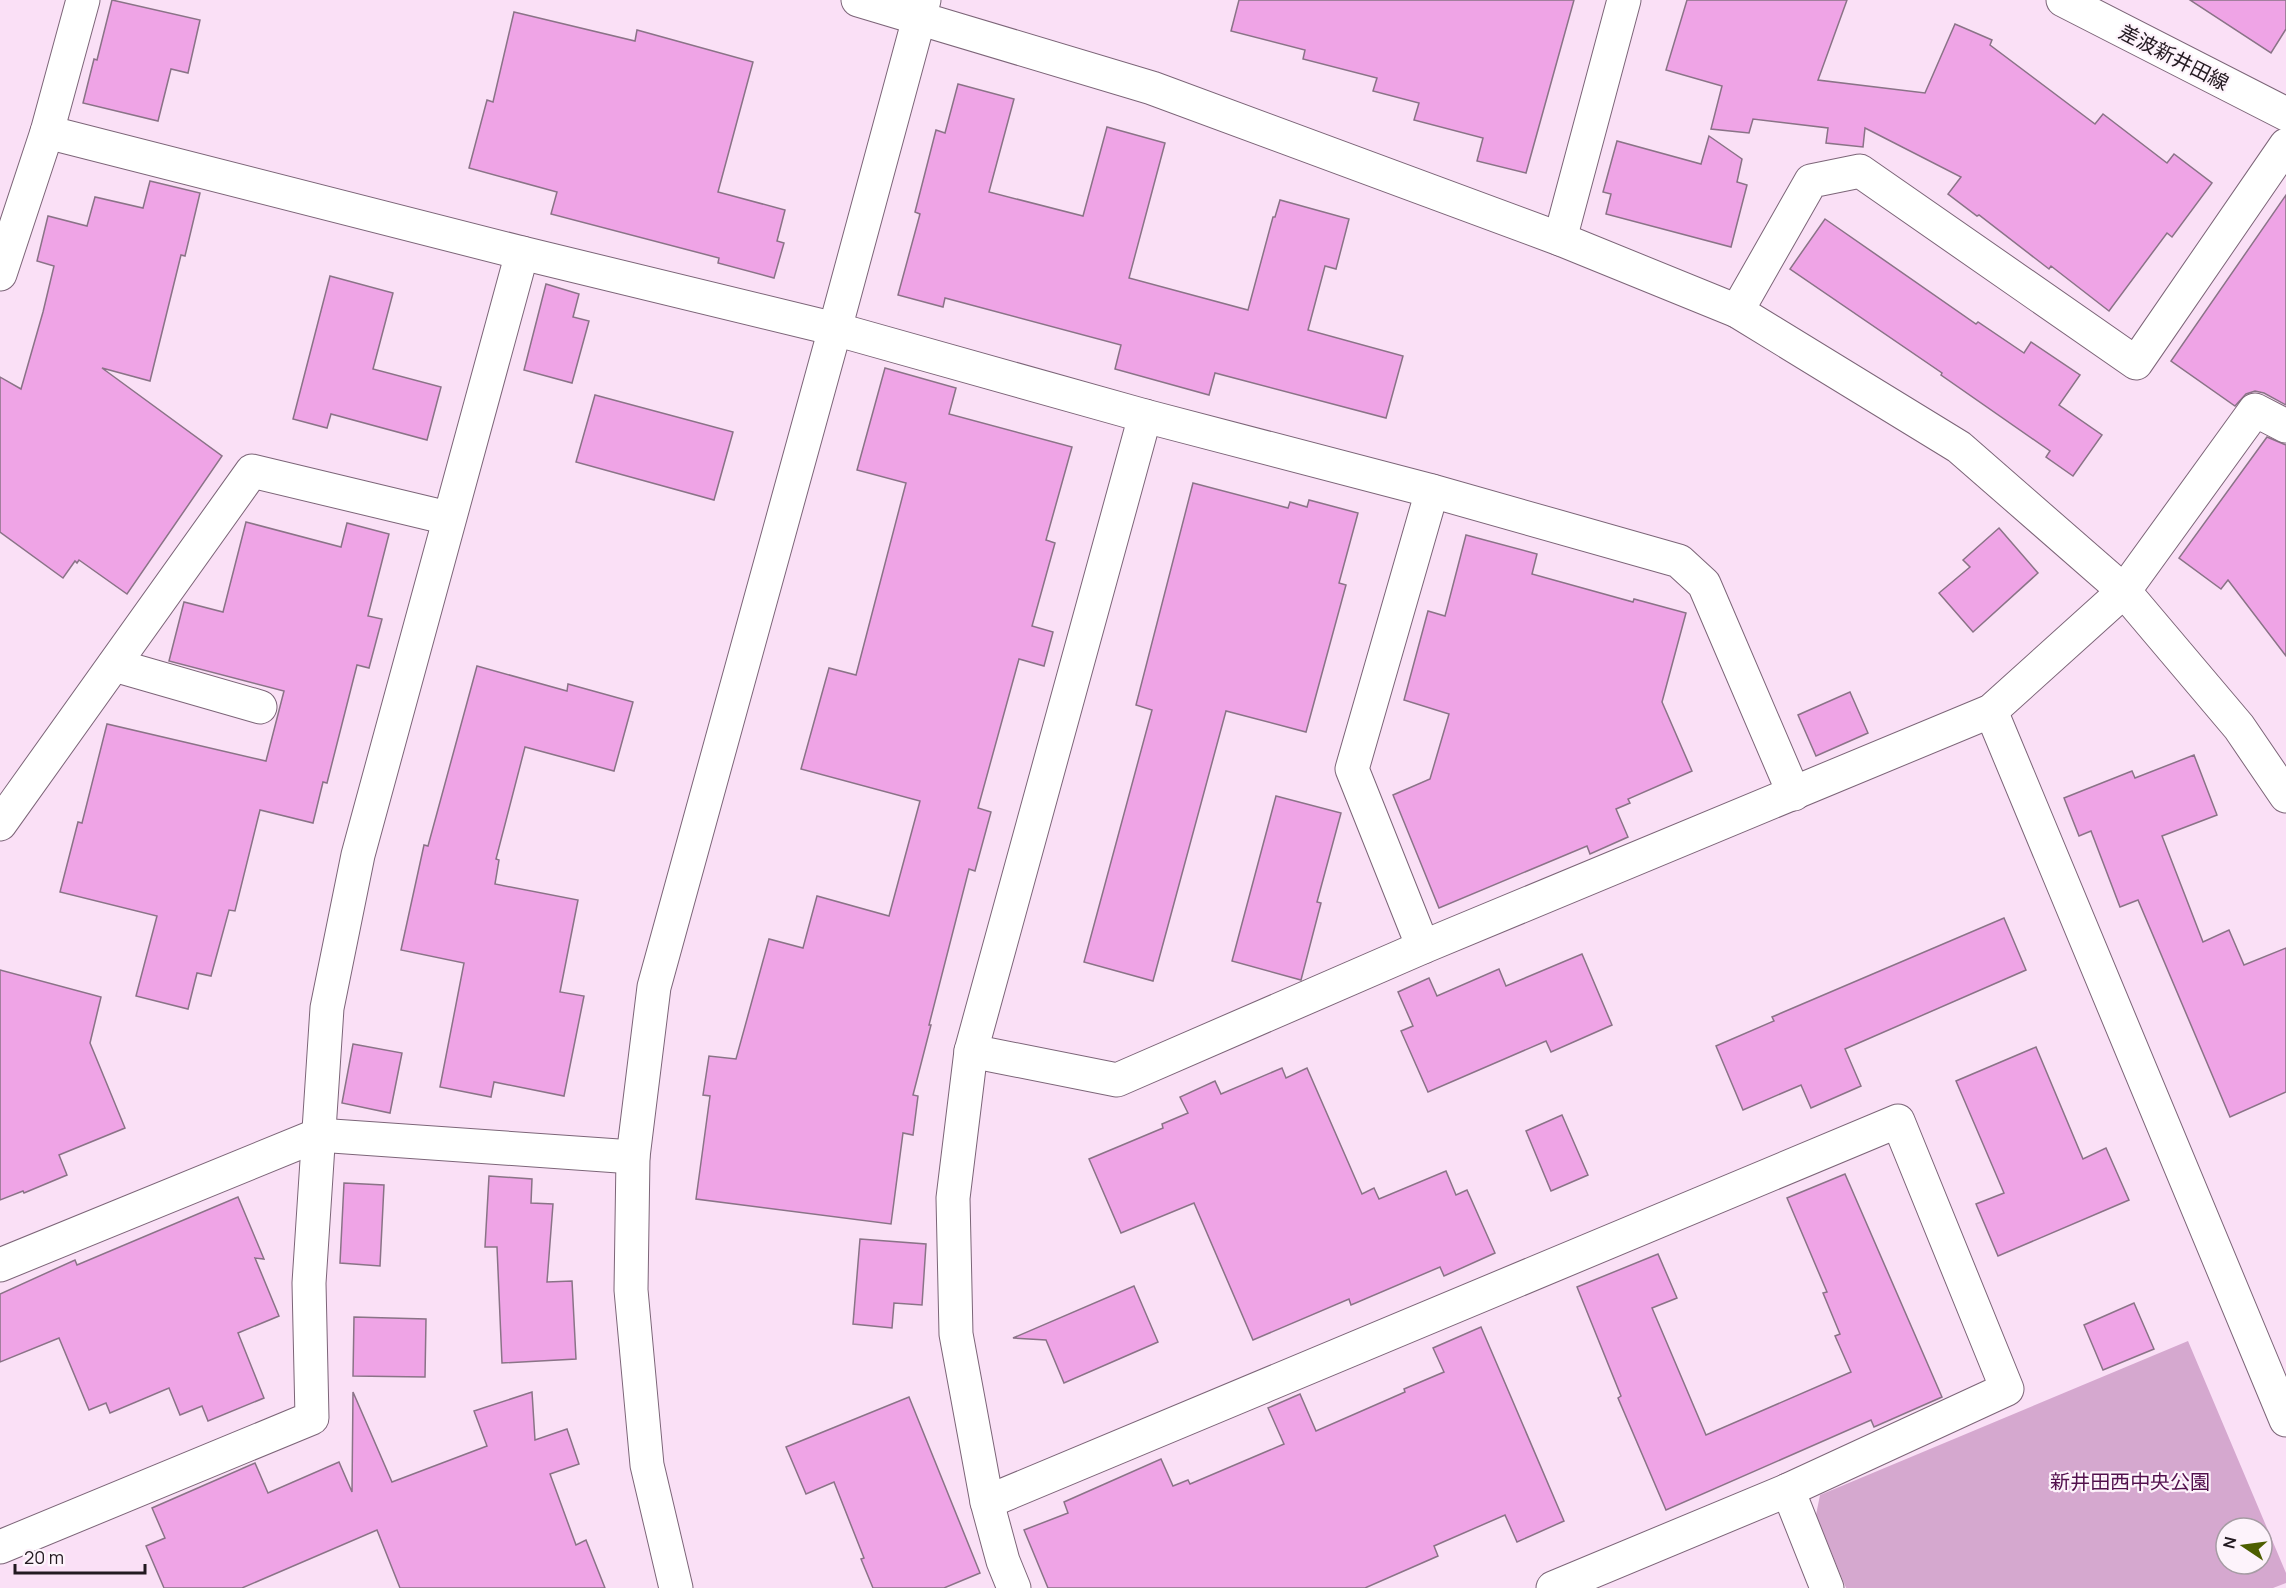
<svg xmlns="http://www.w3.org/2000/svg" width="2286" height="1588" font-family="Manrope,'Noto Sans JP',sans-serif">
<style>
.green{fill:#d5a8cf;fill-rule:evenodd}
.building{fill:#efa4e6;stroke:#8a7387;stroke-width:1.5}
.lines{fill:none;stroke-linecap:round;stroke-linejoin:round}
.street-casing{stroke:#7c6578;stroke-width:35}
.secondary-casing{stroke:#7c6578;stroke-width:35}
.street{stroke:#fff;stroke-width:33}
.secondary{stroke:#fff;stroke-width:33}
.labels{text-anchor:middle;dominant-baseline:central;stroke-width:4.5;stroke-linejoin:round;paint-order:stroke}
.street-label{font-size:20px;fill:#231a21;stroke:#fdf3fb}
.park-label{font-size:20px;fill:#52104d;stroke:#fdf3fb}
</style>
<rect width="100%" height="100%" fill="#fae0f6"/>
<path class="green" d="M2188,1341L2286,1573V1583L2273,1588H1846L1816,1515L1820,1495ZM2226,1528H2262V1564H2226Z"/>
<g class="building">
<polygon points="112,0 200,20 188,73 171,69 158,121 83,103 94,59 97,60"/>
<polygon points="1239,0 1574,0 1526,173 1477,161 1483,138 1414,120 1419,103 1373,91 1377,78 1303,59 1305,50 1231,31"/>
<polygon points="1687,0 1847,0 1818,80 1925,93 1955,24 1992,40 1990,45 2095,124 2103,114 2167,163 2174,154 2212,183 2172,237 2167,233 2109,311 2051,266 2049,269 1979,215 1977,216 1948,194 1961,177 1865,128 1863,147 1826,143 1828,128 1753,119 1749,133 1711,129 1722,86 1666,70"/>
<polygon points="2190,0 2286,0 2286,29 2271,53"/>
<polygon points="514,12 635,41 637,30 753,62 718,192 785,210 777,241 784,243 774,278 718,263 719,258 551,214 557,192 469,168 487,100 493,102"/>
<polygon points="958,84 1014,99 989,192 1083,216 1107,127 1165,143 1129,278 1248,310 1273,217 1275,217 1280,200 1349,219 1336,269 1325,266 1308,330 1403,356 1386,418 1215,373 1209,395 1115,369 1121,345 945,298 943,307 898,295 920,214 915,212 936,130 945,133"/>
<polygon points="1709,136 1742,159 1737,182 1747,185 1731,247 1606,214 1611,194 1603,192 1617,141 1701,164"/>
<polygon points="150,181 200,193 185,256 181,255 150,381 102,368 222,456 127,594 79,560 77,563 75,561 63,578 0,532 0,377 21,389 43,312 54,266 37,261 48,216 87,226 95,197 143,208"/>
<polygon points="2286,195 2286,405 2264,393 2255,391 2246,394 2235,406 2171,361"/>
<polygon points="1825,219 1976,324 1978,322 2024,353 2031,342 2080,375 2059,405 2102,435 2073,476 2046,457 2050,451 1941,375 1942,373 1790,269"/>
<polygon points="330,276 393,293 373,369 441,387 427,440 331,414 327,428 293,419"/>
<polygon points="546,284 579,294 573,317 589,321 572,383 524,370"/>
<polygon points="885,368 956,388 949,414 1072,447 1046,540 1055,543 1032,626 1053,632 1044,666 1019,659 978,808 991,812 975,871 969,869 929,1025 931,1025 913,1095 918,1096 913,1135 903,1133 891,1224 696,1199 710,1096 703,1095 709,1056 736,1059 769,939 803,948 817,896 889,916 920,801 801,769 829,668 856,675 906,483 857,470"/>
<polygon points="595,395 733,432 714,500 576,462"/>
<polygon points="2267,437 2286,445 2286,656 2228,580 2221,589 2179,558"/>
<polygon points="1193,483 1288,508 1290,502 1307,507 1309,500 1358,513 1339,583 1346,585 1306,732 1226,711 1153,981 1084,962 1152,710 1136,705"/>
<polygon points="246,522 341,547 347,523 389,534 368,616 382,619 369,668 357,665 327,783 323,782 313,823 260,810 235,911 229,910 211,976 197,973 188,1009 136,996 157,916 60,892 78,822 82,823 107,724 266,761 284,691 169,661 184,602 223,612"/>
<polygon points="1999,528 2038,573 1973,632 1939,593 1970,567 1963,560"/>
<polygon points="1466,535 1537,554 1532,574 1633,602 1634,599 1686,613 1662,702 1692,771 1628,799 1630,803 1616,809 1628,837 1590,854 1587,846 1439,908 1393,795 1430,779 1449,714 1404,700 1428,611 1445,616"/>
<polygon points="477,666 567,691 568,684 633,702 614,771 525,747 496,859 499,860 495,884 578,900 560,992 584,996 564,1096 494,1082 491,1097 440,1087 464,963 401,950 424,845 428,846"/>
<polygon points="1850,692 1868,733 1816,756 1798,715"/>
<polygon points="2194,755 2217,815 2162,836 2203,942 2229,930 2244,965 2286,948 2286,1092 2230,1117 2138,900 2120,907 2091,831 2079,836 2064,798 2132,771 2135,778"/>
<polygon points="1276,796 1341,813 1317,902 1321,903 1301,980 1232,961"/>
<polygon points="2004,918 2026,970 1845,1049 1861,1086 1811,1108 1801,1085 1743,1110 1716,1046 1774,1021 1772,1017"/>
<polygon points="1582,954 1612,1025 1551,1052 1546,1041 1428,1092 1401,1031 1413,1026 1398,992 1429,978 1437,996 1499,969 1506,986"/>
<polygon points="0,970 101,997 90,1043 125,1128 59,1155 67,1175 24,1193 23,1191 0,1200"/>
<polygon points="353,1044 402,1053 390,1113 342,1103"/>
<polygon points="2036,1047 2083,1159 2106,1148 2129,1200 1998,1256 1976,1204 2004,1193 1956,1081"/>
<polygon points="1282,1068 1286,1078 1307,1068 1362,1194 1374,1188 1379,1199 1446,1171 1456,1195 1467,1190 1495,1253 1444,1276 1440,1267 1351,1305 1349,1299 1253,1340 1194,1203 1121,1233 1089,1159 1163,1128 1162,1124 1188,1113 1180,1097 1215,1081 1221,1094"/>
<polygon points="1562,1115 1588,1175 1551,1191 1526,1131"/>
<polygon points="1845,1174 1942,1397 1874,1427 1871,1420 1666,1510 1618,1398 1621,1396 1577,1287 1658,1254 1677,1298 1652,1308 1706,1435 1851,1372 1835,1336 1840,1334 1823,1293 1827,1292 1787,1198"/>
<polygon points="489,1176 532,1179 531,1203 553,1204 547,1282 572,1281 576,1359 502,1363 497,1247 485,1247"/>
<polygon points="344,1183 384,1185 380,1266 340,1263"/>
<polygon points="238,1197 264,1259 255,1258 279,1316 238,1333 264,1398 208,1421 202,1406 180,1415 169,1388 110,1413 106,1403 89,1410 59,1338 0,1362 0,1294 75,1260 77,1265"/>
<polygon points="860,1239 926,1244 922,1305 894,1303 892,1328 853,1324"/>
<polygon points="1134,1286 1158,1342 1064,1383 1046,1340 1013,1338"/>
<polygon points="2134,1303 2154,1349 2103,1370 2084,1325"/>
<polygon points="354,1317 426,1319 425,1377 353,1376"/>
<polygon points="1481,1327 1564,1521 1517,1542 1505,1515 1434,1546 1438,1556 1365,1588 1048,1588 1024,1530 1068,1513 1064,1502 1161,1459 1173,1486 1188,1480 1190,1484 1284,1444 1268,1408 1300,1394 1316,1431 1405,1392 1404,1389 1444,1372 1433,1348"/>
<polygon points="353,1392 392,1482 487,1446 474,1411 532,1392 535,1440 567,1429 579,1464 550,1474 576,1545 586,1540 605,1588 400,1588 377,1530 242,1588 164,1588 146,1546 165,1538 152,1508 255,1463 268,1493 339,1462 352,1492"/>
<polygon points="909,1397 980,1573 944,1588 873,1588 861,1559 864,1558 834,1482 806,1494 786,1447"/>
</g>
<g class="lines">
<g class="street-casing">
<g id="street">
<polyline points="47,132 522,253 835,329 1145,416 1432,491 1679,561 1704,584 1794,794"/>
<polyline points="1560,239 1624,0"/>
<polyline points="0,274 47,132 83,0"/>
<polyline points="1737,311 1811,181 1860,171 2136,363 2286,145"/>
<polyline points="114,665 260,707"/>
<polyline points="1991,711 2286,1420"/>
<polyline points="0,824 252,471 448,518"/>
<polyline points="1423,947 1352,769 1432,491"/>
<polyline points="971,1051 1117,1080 1423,947 1991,711 2124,591 2255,410 2286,426"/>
<polyline points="0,1265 318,1135 633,1157"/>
<polyline points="1788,1490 1827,1588"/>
<polyline points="987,1502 1898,1121 2007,1389 1788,1490 1553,1588"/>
<polyline points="0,1547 312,1418 309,1283 327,1008 358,855 522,253"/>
<polyline points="1014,1588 1003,1561 987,1502 956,1334 953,1198 971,1051 1145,416"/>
</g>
</g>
<g class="secondary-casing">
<g id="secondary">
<polyline points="858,0 1152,88 1560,239 1737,311 1959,447 2124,591 2239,727 2286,796"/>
<polyline points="2063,0 2286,114"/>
<polyline points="676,1588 647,1465 631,1290 633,1157 654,987 835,329 924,0"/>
</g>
</g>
<use href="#street" class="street"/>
<use href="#secondary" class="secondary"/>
</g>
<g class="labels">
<g class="street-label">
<text transform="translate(2174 57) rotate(27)">差波新井田線</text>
</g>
<g class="park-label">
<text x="2130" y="1481">新井田西中央公園</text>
</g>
</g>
<g transform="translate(2244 1546) rotate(283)"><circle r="28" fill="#fdf3fb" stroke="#a69ca4" stroke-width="1.5"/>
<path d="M0-4.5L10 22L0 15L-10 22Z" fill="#4d5e00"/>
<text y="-9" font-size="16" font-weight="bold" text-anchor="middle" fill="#231a21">N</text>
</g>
<path d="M15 1564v9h130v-9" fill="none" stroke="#231a21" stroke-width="3"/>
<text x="24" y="1564" font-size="18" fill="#231a21" stroke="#fdf3fb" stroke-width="4.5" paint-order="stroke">20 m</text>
</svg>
